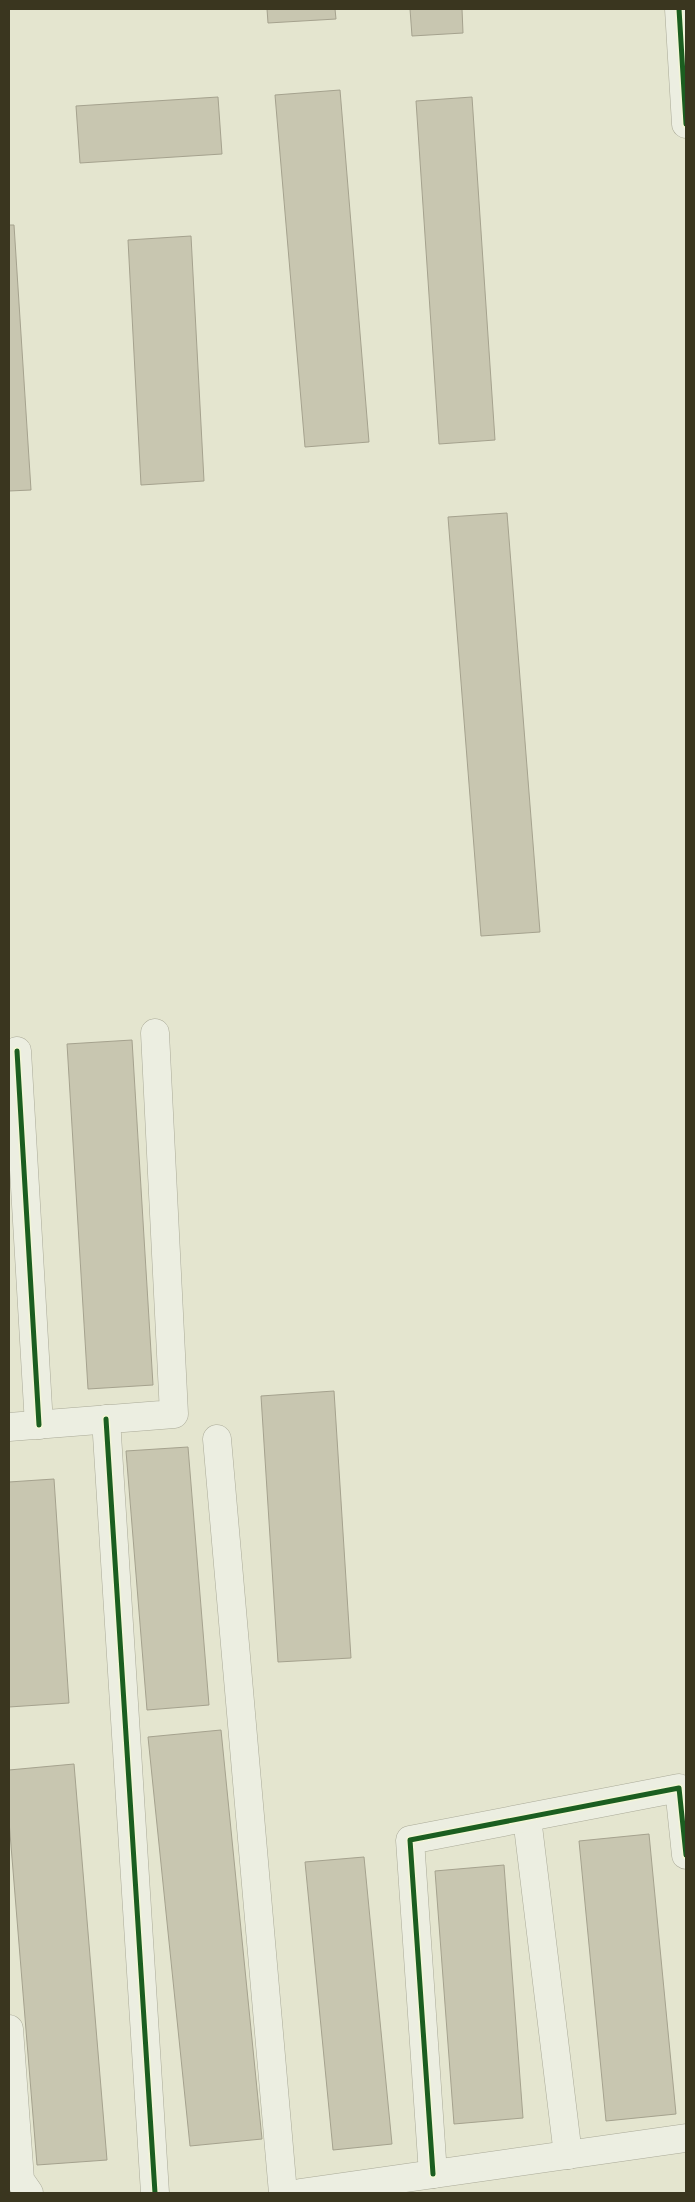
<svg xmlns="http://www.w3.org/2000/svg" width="695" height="2202" font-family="Georgia,serif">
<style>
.building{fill:#c8c6b0;stroke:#a5a28e}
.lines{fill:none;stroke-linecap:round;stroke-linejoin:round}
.street-casing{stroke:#aaaa98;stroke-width:29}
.street{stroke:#eceee1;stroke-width:28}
.cycleway-casing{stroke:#f3f6d6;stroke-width:8}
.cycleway{stroke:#1b5e20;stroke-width:5}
</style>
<rect width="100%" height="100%" fill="#e4e5cf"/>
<g class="building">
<polygon points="267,9 335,9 336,19 268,23"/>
<polygon points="410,9 462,9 463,33 412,36"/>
<polygon points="340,90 369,442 305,447 275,95"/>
<polygon points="218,97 222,154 80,163 76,106"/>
<polygon points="472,97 495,440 439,444 416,101"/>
<polygon points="9,225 14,225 31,490 9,491"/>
<polygon points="191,236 204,481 141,485 128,240"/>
<polygon points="507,513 540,932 481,936 448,517"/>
<polygon points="132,1040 153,1385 88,1389 67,1044"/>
<polygon points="334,1391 351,1658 278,1662 261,1396"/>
<polygon points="188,1447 209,1705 147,1710 126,1451"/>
<polygon points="54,1479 69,1703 9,1707 9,1482"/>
<polygon points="221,1730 262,2139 190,2146 148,1737"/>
<polygon points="74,1764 107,2160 37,2165 9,1821 9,1770"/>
<polygon points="649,1834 676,2114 606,2121 579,1841"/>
<polygon points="364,1857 392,2144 333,2150 305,1862"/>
<polygon points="504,1865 523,2118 454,2124 435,1871"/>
</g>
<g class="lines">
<g class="street-casing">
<g id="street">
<polyline points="679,9 686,124"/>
<polyline points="17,1051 39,1425"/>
<polyline points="106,1419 155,2193"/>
<polyline points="9,1427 174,1414 155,1033"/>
<polyline points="217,1439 283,2193"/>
<polyline points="527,1818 568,2155"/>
<polyline points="9,2029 20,2180 29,2193"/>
<polyline points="433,2174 410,1840 679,1788 686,1855"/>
<polyline points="300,2193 686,2138"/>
</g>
</g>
<use href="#street" class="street"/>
<g class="cycleway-casing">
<g id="cycleway">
<polyline points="679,9 686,124"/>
<polyline points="17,1051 39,1425"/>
<polyline points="106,1419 155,2193"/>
<polyline points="433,2174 410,1840 679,1788 686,1855"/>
</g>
</g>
<use href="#cycleway" class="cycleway"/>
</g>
<rect width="695" height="2202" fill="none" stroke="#3a361f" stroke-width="20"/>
</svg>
